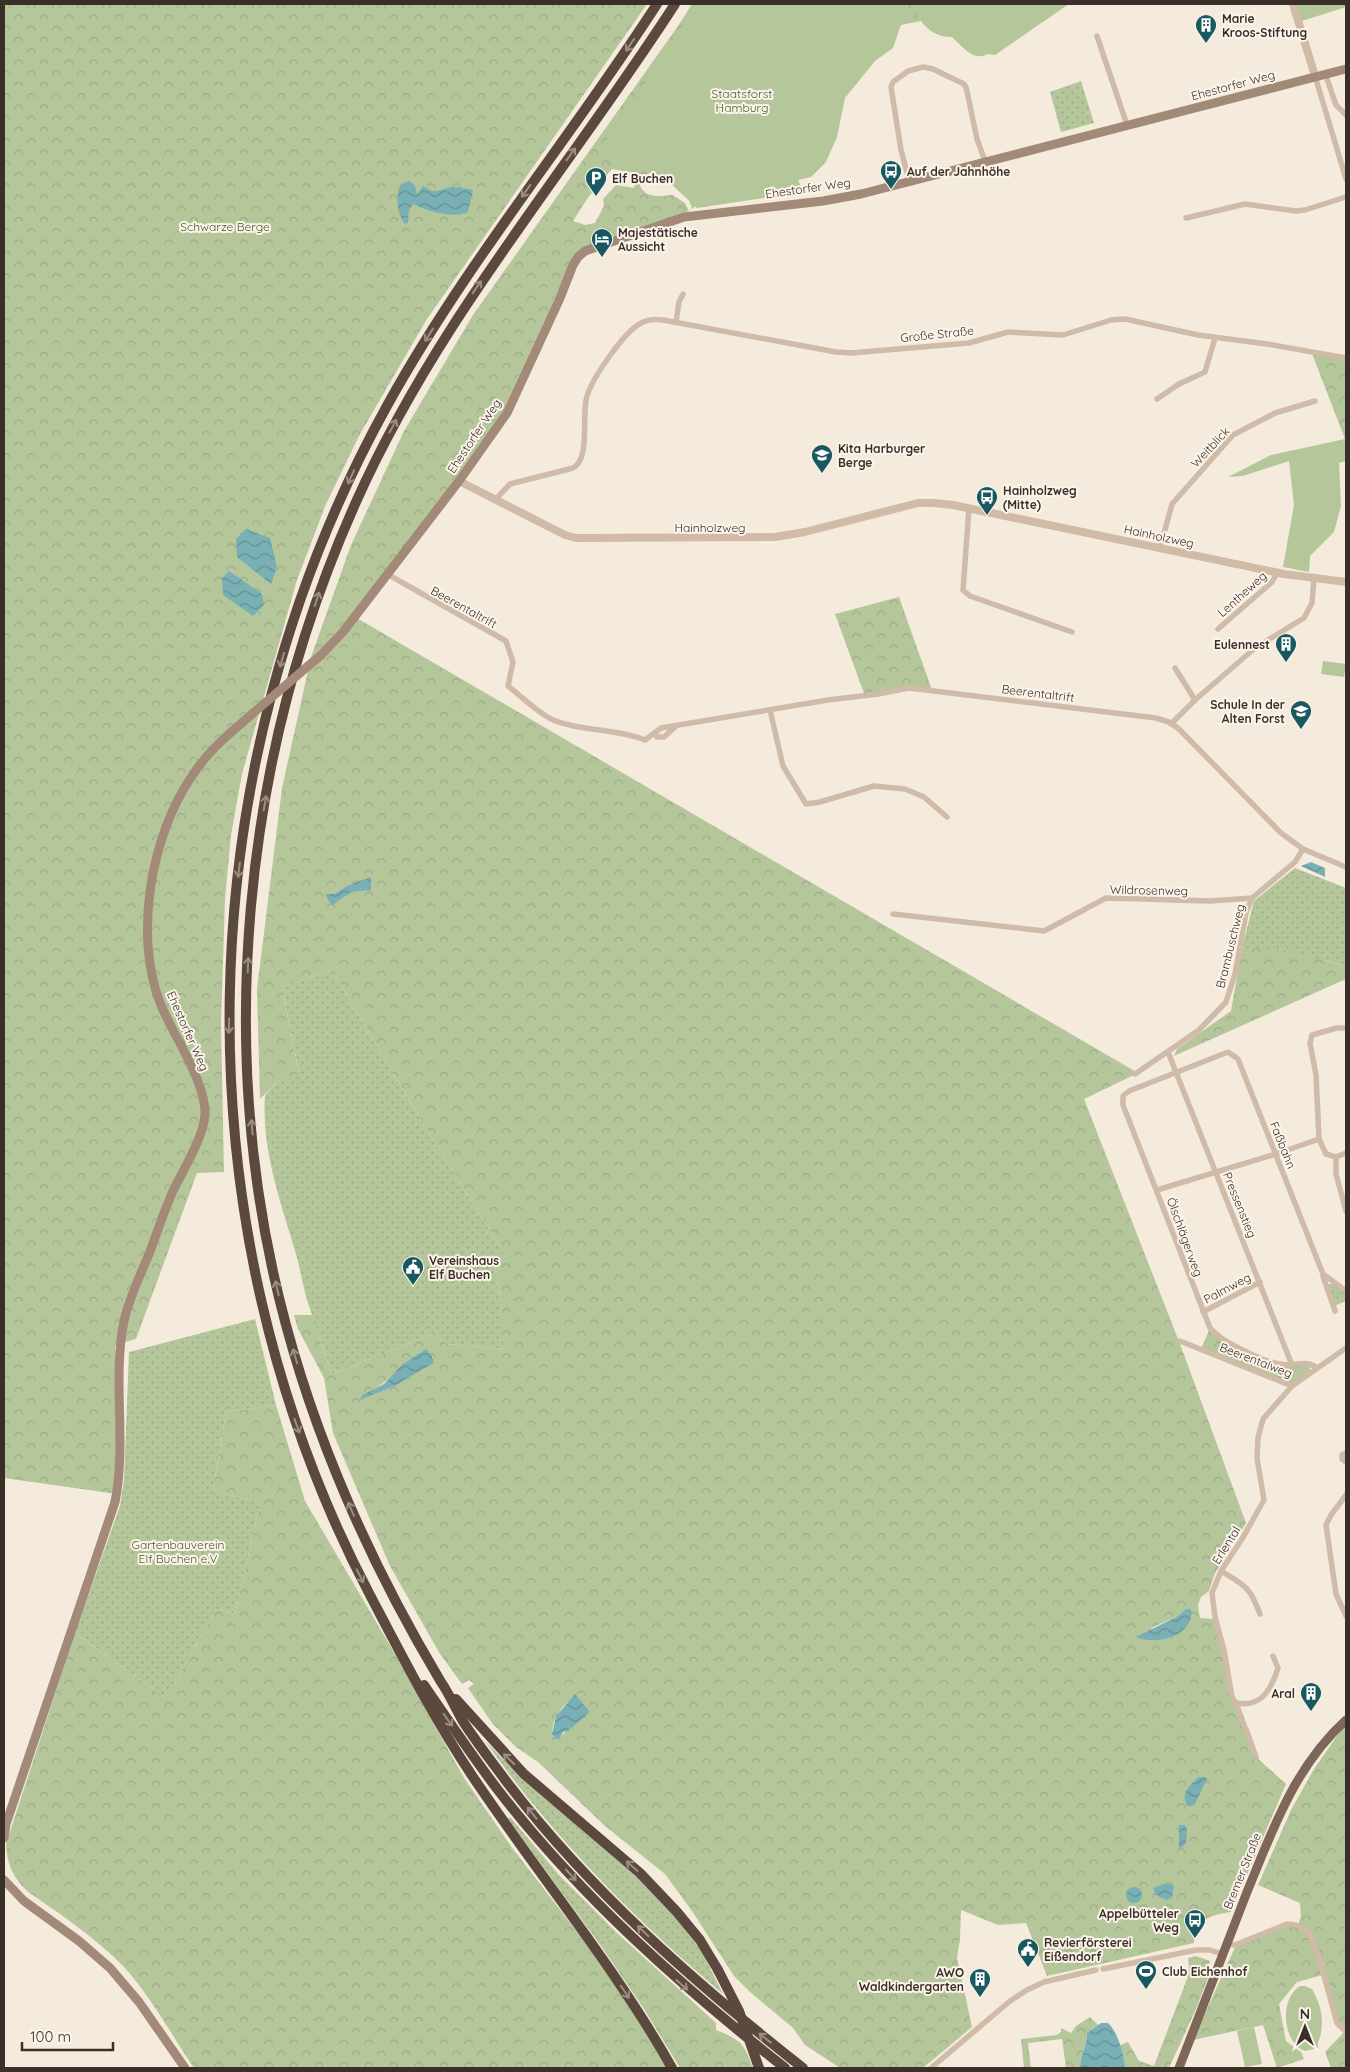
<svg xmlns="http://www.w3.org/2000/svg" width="1350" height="2072" font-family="Quicksand,sans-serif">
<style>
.grass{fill:url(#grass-dots)}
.forest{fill:url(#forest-crowns);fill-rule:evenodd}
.park{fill:#b5c69b}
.water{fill:url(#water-waves)}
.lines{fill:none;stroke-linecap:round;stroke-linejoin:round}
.minor{stroke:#cfbba7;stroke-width:5.5}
.tertiary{stroke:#cfbba7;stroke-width:8}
.secondary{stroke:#a38a78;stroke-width:9}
.primary{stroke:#7e6658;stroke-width:9}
.motorway{stroke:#5c493e;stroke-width:10}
.secondary-bridge{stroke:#a38a78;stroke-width:9}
.motorway-bridge{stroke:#5c493e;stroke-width:10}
.oneway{stroke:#9c8d83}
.labels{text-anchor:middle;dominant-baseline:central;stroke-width:4;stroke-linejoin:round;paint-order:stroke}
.poi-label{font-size:12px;font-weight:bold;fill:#3a2f28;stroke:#fcf4ea;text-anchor:start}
.street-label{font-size:12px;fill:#3a2f28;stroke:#fcf4ea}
.park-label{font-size:12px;fill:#475b29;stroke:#fcf4ea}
</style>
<defs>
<pattern id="grass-dots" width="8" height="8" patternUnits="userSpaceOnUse" patternTransform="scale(1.25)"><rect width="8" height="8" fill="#b5c69b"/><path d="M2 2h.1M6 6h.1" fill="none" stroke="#9caa86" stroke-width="1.8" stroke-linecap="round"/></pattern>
<pattern id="forest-crowns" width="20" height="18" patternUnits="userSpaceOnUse" patternTransform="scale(1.25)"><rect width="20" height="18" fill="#b5c69b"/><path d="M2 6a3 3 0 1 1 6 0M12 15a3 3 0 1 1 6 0" fill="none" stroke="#9caa86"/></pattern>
<pattern id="water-waves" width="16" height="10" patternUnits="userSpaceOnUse" patternTransform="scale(1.25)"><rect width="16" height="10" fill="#78b0b5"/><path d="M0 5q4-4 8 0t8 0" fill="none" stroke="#639093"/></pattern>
</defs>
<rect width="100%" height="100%" fill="#f5ebdd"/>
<g class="grass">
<polygon points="1081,81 1094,123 1061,132 1050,92"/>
<polygon points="1295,868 1346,888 1346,966 1328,961 1242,948 1254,901"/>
<path d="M332,970L424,1125L506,1256L494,1263L501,1302L504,1349L447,1344L435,1333L332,1374C324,1352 317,1329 309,1306C303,1289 301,1271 296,1254C281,1203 261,1149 265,1095L276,1083L299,1072L282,987Z"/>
<polygon points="1334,1283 1346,1291 1346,1301 1334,1306 1327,1285"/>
<polygon points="255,1319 276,1405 226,1412 213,1490 260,1503 235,1614 216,1609 166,1698 75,1633 120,1506 124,1480 129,1352"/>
<path d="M485,1741L508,1764L637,1876L675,1916L702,1952L723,1994C635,1920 552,1836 485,1741Z"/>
<polygon points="510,1817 559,1875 617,1933 601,1946 508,1819"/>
</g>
<g class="forest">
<polygon points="4,4 647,4 427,319 360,434 326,504 297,580 242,774 231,835 225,899 221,1024 224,1172 197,1173 136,1339 115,1345 117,1494 4,1478"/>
<path d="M692,4H914L921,21L901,25L894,38L842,90L798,180L803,192L697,208L664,177L650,173L641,177L640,186C647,199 659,196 673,195L685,203L689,211L597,242L575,254L500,417L355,617L1138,1073L1084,1099L1180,1344L1246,1523L1215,1573L1209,1591L1201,1597L1198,1605L1200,1618L1213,1619L1238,1709L1256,1757L1286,1784L1231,1912C1211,1915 1195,1919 1194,1943L1047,1976L1026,1923L998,1925L961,1910L960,1939L957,1958L972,2027L923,2068H840L805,2045L793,2028L750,1992L734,1976L692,1911L665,1874L605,1826L538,1762L516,1747L492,1723L468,1688L474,1684L469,1680L462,1684L440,1654L390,1566L333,1433L324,1378L298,1329L294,1315H314L321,1343L332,1374L435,1333L447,1344L503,1349L501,1302L494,1262L506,1256L424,1125L332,970L282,987L299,1073L276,1083L260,1099L257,989L282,788L311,657L351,545L404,431L473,315L678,26ZM612,169L639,174L634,188L616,185L603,199L604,206L595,223L585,225L573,221L589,196ZM426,1350L432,1356L434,1363L395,1386L361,1399L362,1395C388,1385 403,1363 426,1350ZM1186,1609L1158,1640L1151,1628L1178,1616ZM567,1702L590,1712C583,1718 563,1732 560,1738L553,1737C550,1723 558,1712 567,1702Z"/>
<polygon points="1311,351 1346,358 1346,442 1345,439"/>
<polygon points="899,597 932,690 915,688 865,696 835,614"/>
<polygon points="1242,948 1289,951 1346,966 1346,979 1174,1056 1177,1049 1231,1011"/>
<polygon points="1210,1328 1218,1335 1277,1364 1309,1363 1310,1370 1292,1386 1201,1349"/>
<path d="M276,1405L305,1501L395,1654L464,1778L513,1849L581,1937L617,1987L667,2068H194C173,2037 149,1994 124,1967C96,1938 60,1914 27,1891C13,1877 7,1865 6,1844L75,1633L166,1698L216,1609L235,1614L260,1503L213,1490L226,1412Z"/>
<polygon points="1346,1723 1346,2068 1331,2068 1325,2052 1344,2032 1337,2023 1322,1975 1297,1982 1279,2004 1286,2041 1301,2052 1304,2059 1277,2068 1263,2025 1193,2040 1237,1943 1280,1926 1298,1925 1301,1916 1300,1903 1258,1885 1291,1810 1314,1769"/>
<path d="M617,1933L716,2023V2030C741,2040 744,2043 753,2068H680L644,2009L601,1946Z"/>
<polygon points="1196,1956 1210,1961 1208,1967 1211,1970 1196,2009 1169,2068 1125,2068 1120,2045 1128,2042 1139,2061 1154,2066 1187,1979 1189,1968 1188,1958"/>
<path d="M1090,2017L1098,2025L1087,2033C1087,2045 1080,2056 1080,2068H1066L1062,2039L1028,2043L1031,2068H1024L1021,2039L1057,2035L1061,2032V2028L1071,2033L1076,2026Z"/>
</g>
<g class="park">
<polygon points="697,4 908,4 893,48 875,61 845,98 837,137 826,162 811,177 798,180 803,192 697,205 692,209 689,200 670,183 646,166 620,164 601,149"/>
<path d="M914,4H1069L995,55L988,54C973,62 963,47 952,37C933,38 917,22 914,4Z"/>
<polygon points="1297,4 1346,4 1346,7 1302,21"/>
<polygon points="1345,439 1346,461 1339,463 1341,506 1334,532 1310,556 1309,572 1283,567 1294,505 1289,461 1243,476 1228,477 1271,455"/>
<polygon points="1323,661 1346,664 1344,677 1321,674"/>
<path d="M1300,1986H1305L1312,1989C1320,2003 1324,2017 1321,2033C1320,2039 1317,2042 1318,2048L1305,2051C1282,2042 1279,1999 1300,1986Z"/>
<polygon points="1254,2027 1262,2064 1245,2067 1237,2031"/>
</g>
<g class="water">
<path d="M409,181L415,186L417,194L423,186C437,196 440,188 453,187C459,187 467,189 473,190L468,212C455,219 425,211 414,204L409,209L408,223L405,224C397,215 395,193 401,184Z"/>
<polygon points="246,529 270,538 277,567 271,584 237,557 236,539"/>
<polygon points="229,571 262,594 264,605 253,616 223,595 222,578"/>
<polygon points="1311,862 1325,868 1325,877 1301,866"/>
<path d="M371,877V891C353,889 345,895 332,906L325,894H335L347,886Z"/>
<polygon points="426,1349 432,1356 434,1363 395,1386 360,1400 362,1395 384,1384 403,1364"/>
<path d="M1186,1609H1190L1192,1612C1191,1615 1191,1620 1189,1623C1179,1640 1152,1644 1136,1637L1178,1616Z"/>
<polygon points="575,1694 590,1712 568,1731 563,1732 560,1738 555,1739 552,1734 556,1716"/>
<path d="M1199,1777H1205L1207,1779L1195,1804L1191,1806L1187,1805C1180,1793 1190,1785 1199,1777Z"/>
<polygon points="1179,1825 1185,1825 1187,1830 1186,1843 1181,1848 1179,1848"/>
<polygon points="1163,1884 1172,1884 1174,1886 1172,1898 1166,1900 1155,1894 1153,1888"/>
<circle cx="1134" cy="1895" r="8"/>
<path d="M1101,2023H1108C1118,2032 1124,2055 1125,2068H1080C1080,2056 1087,2046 1087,2033Z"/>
</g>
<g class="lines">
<g class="minor">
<polyline points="1097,36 1127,125"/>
<polyline points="1325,73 1336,105 1346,115"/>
<polyline points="1315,76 1346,179"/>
<polyline points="909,180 901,150 891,87 893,82 908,71 923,67 933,69 964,84 966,87 977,139 985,161"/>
<polyline points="1186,218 1245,204 1296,211 1305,210 1346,197"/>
<polyline points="676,322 679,302 683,294"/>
<polyline points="1157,399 1179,384 1205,372 1215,338"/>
<path d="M495,500L510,484L573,468C591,459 581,414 587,396C593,377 624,332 641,323C648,319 655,319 663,320L836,352L851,353L969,343L1008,332L1063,335L1111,320L1125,319L1198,335L1267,344L1346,358"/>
<polyline points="969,508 963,590 970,596 1072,632"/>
<polyline points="1160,548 1172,504 1233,435 1275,413 1315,401"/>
<path d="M387,574L506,641L513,662L508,686C522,697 536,711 551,719C581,732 615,728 645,740L661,728L828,700L878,694L909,688L1156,718L1169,722L1179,729L1281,833L1303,849L1346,867"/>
<polyline points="1218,629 1272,582 1277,573"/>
<polyline points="1175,668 1195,700"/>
<polyline points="770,710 783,766 806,804 820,802 874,786 905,789 924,797 947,817"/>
<polyline points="1171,724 1195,700 1255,648 1304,618 1312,603 1314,578"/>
<polyline points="655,733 657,737 664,737 676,726"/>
<polyline points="893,914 1044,931 1106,898 1210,901 1252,898 1295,862 1303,849"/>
<polyline points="1346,1028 1337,1028 1312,1035 1310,1043 1316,1075 1319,1139 1326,1154 1336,1157 1346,1153"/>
<polyline points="1168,1052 1292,1365"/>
<polyline points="1135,1074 1199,1030 1226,1002 1235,974 1246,913 1252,898"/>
<polyline points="1336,1157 1336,1174 1346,1211"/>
<polyline points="1157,1190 1276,1154 1319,1139"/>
<polyline points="1323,1276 1335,1311"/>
<polyline points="1203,1312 1260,1282"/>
<polyline points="1180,1341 1292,1386"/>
<path d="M1317,1368C1307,1359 1292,1367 1280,1364C1261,1361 1222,1342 1210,1328L1123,1105V1096L1129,1091L1228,1052L1238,1059L1323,1274L1346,1291"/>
<polyline points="1346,1453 1342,1455 1342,1459 1346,1462"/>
<polyline points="1346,1495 1331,1515 1326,1525 1336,1594 1346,1616"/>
<path d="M1221,1571C1246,1586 1250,1587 1260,1614"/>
<path d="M1236,1703C1261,1708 1271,1690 1278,1668L1273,1656"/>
<polyline points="1244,1725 1236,1703 1232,1697 1224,1650 1215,1617 1212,1593 1221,1571 1242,1539 1264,1500 1257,1458 1258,1438 1263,1419 1292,1386 1346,1348"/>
<polyline points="1246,1729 1256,1757"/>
<path d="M1226,1944L1235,1945L1287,1924C1296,1924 1303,1926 1308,1933C1318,1945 1331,2004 1337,2023L1346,2032"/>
<polyline points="1103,1969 1196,1950 1210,1950 1222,1954"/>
<polyline points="931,2068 1010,2001 1027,1990 1044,1982 1096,1970"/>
</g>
<g class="tertiary">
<polyline points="1293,4 1315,76"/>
<polyline points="459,481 565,535 576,538 775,537 805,532 918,503 934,503 953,505 1284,574 1346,582"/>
</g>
<g class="secondary">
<polyline points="321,655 343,632 459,481 507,413 560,298 573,265 578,257 585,251 684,217 823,201 861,194 1346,69"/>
<path d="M4,1838L6,1824L115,1502C127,1443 112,1378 124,1321C129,1298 140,1276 149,1254C157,1233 164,1211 173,1191C183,1170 204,1137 205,1114C206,1082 173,1035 161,1005C133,937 151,835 192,776C206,754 224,738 244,721"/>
<polyline points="4,1880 24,1901 79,1941 110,1968 139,2002 185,2068"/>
</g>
<path class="primary" d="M1179,2068C1202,2009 1224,1950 1247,1892C1273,1829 1295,1766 1346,1720"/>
<g class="motorway">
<path d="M657,4C570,139 466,263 388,404C185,769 175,1224 370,1595C402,1656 433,1717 471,1774C537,1873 614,1965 672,2068"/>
<path d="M675,4C568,170 437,320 356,502C242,756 213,1054 286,1325C320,1451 374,1570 441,1682C450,1695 456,1710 464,1723C477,1743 492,1762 506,1781C590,1891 695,1983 803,2068"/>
<path d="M424,1685C448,1720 472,1756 498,1790C580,1896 680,1985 785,2068"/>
<polyline points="456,1699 524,1774 640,1873 677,1912 700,1940 718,1970"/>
</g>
<polyline class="secondary-bridge" points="244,721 321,655"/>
<polyline class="motorway-bridge" points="718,1970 739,2011 759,2068"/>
</g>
<defs><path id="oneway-shaft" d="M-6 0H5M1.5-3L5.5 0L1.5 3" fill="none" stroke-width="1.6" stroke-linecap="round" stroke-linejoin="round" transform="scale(1.25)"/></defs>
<g class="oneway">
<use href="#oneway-shaft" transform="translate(630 45) rotate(124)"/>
<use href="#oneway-shaft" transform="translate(571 154) rotate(-55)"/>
<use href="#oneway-shaft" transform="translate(526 191) rotate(126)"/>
<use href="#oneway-shaft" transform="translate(477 287) rotate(-55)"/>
<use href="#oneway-shaft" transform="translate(429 335) rotate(122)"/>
<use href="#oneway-shaft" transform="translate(393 426) rotate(-62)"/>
<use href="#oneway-shaft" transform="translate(351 477) rotate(114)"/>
<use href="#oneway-shaft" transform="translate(317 599) rotate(-72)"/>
<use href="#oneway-shaft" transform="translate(282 660) rotate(106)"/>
<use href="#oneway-shaft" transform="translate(265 803) rotate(-80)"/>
<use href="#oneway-shaft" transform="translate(239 870) rotate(97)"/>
<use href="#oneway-shaft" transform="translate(248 965) rotate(-88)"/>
<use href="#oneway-shaft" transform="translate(229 1026) rotate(91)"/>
<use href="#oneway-shaft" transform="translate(252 1127) rotate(-95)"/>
<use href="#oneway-shaft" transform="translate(277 1288) rotate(-103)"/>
<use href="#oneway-shaft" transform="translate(295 1356) rotate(-107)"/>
<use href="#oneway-shaft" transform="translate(297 1426) rotate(70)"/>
<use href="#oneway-shaft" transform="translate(351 1509) rotate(-113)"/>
<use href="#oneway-shaft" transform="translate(360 1576) rotate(63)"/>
<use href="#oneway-shaft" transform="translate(448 1720) rotate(55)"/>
<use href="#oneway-shaft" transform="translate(509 1759) rotate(-135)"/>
<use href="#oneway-shaft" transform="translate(532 1813) rotate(-129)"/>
<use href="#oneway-shaft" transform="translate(632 1866) rotate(-139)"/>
<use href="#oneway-shaft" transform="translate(571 1875) rotate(47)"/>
<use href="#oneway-shaft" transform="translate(643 1931) rotate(-136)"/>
<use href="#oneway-shaft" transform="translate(682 1985) rotate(42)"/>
<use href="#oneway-shaft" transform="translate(625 1992) rotate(56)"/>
<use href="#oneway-shaft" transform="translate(765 2038) rotate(-142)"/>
</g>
<defs>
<g id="building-pin" transform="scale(1.125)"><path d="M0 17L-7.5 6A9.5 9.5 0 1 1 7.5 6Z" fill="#195861" stroke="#fcf4ea"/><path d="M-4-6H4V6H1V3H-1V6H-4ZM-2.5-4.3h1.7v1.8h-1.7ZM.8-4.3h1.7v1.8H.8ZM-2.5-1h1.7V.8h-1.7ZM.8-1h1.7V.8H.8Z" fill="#fff"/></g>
<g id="bus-pin" transform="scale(1.125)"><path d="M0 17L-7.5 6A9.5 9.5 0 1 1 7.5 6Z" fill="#195861" stroke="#fcf4ea"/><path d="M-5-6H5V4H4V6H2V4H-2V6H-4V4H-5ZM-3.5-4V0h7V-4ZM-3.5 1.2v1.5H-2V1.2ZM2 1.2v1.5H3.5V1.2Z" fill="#fff"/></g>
<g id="parking-pin" transform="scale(1.125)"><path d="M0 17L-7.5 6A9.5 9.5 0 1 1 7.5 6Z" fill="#195861" stroke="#fcf4ea"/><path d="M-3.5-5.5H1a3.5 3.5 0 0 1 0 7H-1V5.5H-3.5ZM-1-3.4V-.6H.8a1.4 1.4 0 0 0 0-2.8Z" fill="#fff"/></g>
<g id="hotel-pin" transform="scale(1.125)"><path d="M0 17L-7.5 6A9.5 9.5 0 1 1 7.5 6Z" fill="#195861" stroke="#fcf4ea"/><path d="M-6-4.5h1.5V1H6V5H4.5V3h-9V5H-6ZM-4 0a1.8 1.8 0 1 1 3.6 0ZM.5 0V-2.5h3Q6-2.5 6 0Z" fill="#fff"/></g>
<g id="school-pin" transform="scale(1.125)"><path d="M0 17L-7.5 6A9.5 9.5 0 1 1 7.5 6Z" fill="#195861" stroke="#fcf4ea"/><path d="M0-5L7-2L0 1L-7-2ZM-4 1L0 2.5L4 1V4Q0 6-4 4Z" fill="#fff"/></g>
<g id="civic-pin" transform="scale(1.125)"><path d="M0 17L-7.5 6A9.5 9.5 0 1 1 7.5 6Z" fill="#195861" stroke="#fcf4ea"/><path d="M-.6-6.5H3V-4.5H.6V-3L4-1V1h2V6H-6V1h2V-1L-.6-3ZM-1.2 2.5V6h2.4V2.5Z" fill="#fff"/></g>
<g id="stadium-pin" transform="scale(1.125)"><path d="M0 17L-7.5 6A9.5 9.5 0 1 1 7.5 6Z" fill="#195861" stroke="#fcf4ea"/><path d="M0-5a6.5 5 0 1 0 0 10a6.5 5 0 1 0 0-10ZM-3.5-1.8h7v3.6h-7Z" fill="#fff"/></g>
</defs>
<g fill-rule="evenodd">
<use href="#building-pin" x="1206" y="25"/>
<use href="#bus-pin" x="891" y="171"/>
<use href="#parking-pin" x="596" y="178"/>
<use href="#hotel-pin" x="602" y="239"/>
<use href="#school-pin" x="822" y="455"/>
<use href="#bus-pin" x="987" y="497"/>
<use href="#building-pin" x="1286" y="644"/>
<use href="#school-pin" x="1301" y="711"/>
<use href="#civic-pin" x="413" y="1267"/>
<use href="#building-pin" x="1311" y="1693"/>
<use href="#bus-pin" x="1195" y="1920"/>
<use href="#civic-pin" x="1028" y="1949"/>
<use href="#stadium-pin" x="1146" y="1971"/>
<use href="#building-pin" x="980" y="1979"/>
</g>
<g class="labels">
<g class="poi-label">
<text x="1222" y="18">Marie<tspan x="1222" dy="14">Kroos-Stiftung</tspan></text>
<text x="907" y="171">Auf der Jahnhöhe</text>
<text x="612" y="178">Elf Buchen</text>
<text x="618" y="232">Majestätische<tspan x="618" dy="14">Aussicht</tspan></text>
<text x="838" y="448">Kita Harburger<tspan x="838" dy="14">Berge</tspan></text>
<text x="1003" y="490">Hainholzweg<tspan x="1003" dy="14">(Mitte)</tspan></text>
<text x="1270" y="644" text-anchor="end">Eulennest</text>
<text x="1285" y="704" text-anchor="end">Schule In der<tspan x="1285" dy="14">Alten Forst</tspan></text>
<text x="429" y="1260">Vereinshaus<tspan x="429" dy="14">Elf Buchen</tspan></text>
<text x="1295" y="1693" text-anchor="end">Aral</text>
<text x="1179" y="1913" text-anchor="end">Appelbütteler<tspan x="1179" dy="14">Weg</tspan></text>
<text x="1044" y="1942">Revierförsterei<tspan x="1044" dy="14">Eißendorf</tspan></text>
<text x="1162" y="1971">Club Eichenhof</text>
<text x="964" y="1972" text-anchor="end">AWO<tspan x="964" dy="14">Waldkindergarten</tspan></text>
</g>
<g class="street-label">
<text transform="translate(1233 85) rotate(-15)">Ehestorfer Weg</text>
<text transform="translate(808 188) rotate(-8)">Ehestorfer Weg</text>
<text transform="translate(937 334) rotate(-6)">Große Straße</text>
<text transform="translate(474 436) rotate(-56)">Ehestorfer Weg</text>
<text transform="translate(1210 447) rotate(-47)">Weitblick</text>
<text x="710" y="527">Hainholzweg</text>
<text transform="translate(1159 536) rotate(12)">Hainholzweg</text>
<text transform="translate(1242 594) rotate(-42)">Lentheweg</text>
<text transform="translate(464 607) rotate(29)">Beerentaltrift</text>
<text transform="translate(1038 693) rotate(7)">Beerentaltrift</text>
<text transform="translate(1149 890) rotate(1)">Wildrosenweg</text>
<text transform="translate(1230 946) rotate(-76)">Brambuschweg</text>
<text transform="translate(188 1031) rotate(66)">Ehestorfer Weg</text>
<text transform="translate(1283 1145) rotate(68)">Faßbahn</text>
<text transform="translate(1240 1205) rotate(68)">Pressenstieg</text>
<text transform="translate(1185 1237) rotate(70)">Ölschlägerweg</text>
<text transform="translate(1227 1288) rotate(-28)">Palmweg</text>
<text transform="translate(1256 1360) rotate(21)">Beerentalweg</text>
<text transform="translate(1226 1545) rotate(-58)">Erlental</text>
<text transform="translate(1242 1871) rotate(-68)">Bremer Straße</text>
</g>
<g class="park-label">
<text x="742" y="93">Staatsforst<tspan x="742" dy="14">Hamburg</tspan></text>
<text x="225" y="226">Schwarze Berge</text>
<text x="178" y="1544">Gartenbauverein<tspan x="178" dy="14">Elf Buchen e.V</tspan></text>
</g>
</g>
<rect width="1350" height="2072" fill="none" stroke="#3a2f28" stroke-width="10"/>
<g transform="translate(1305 2027)" stroke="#fcf4ea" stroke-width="4" paint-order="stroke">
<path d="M0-4L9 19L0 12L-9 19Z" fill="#3a2f28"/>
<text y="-8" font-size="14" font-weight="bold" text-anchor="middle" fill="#3a2f28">N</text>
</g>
<path d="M22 2042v8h91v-8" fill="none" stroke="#3a2f28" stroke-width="2.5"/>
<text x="30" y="2042" font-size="15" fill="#3a2f28" stroke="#fcf4ea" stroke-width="4" paint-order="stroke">100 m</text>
</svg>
